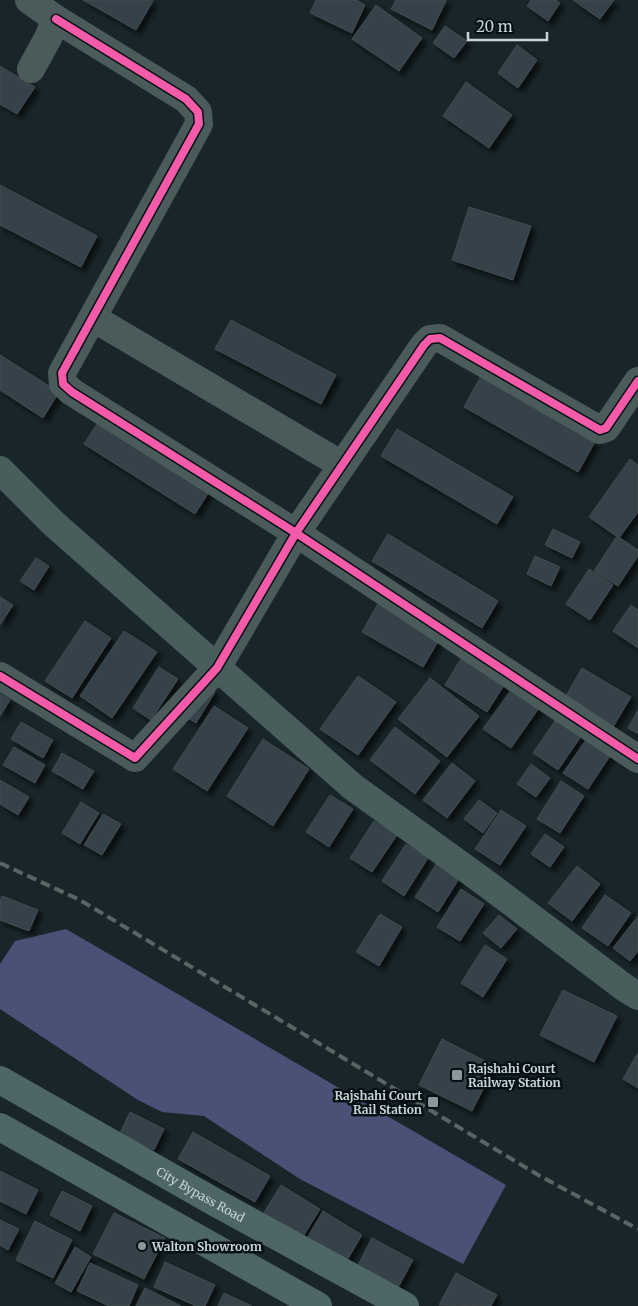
<svg xmlns="http://www.w3.org/2000/svg" width="638" height="1306" font-family="Merriweather,serif">
<style>
.water{fill:#495276}
.building{fill:#354249;stroke:#424b50;filter:url(#shadow)}
.lines{fill:none;stroke-linecap:round;stroke-linejoin:round}
.street{stroke:#4b5b5b;stroke-width:28}
.secondary{stroke:#495d5d;stroke-width:28}
.primary{stroke:#4e6665;stroke-width:28}
.rail{stroke:#586565;stroke-width:4;stroke-dasharray:10 5;stroke-linecap:butt}
.cycleway-casing{stroke:#061013;stroke-width:11}
.cycleway{stroke:#f35aa7;stroke-width:8}
.poi-dot{fill:#8a979b;stroke:#061013;stroke-width:2}
.labels{text-anchor:middle;dominant-baseline:central;stroke-width:5;stroke-linejoin:round;paint-order:stroke}
.poi-label{font-size:12px;font-weight:bold;fill:#c7d5d9;stroke:#061013;text-anchor:start}
.street-label{font-size:12px;fill:#c7d5d9;stroke:#061013}
</style>
<defs>
<filter id="shadow"><feDropShadow dx="4.5" dy="4.5" stdDeviation="2.5" flood-color="#0009"/></filter>
</defs>
<rect width="100%" height="100%" fill="#182529"/>
<polygon class="water" points="66,929 506,1185 463,1264 300,1179 204,1116 162,1112 138,1100 0,1009 0,964 15,941"/>
<g class="building">
<polygon points="83,0 151,0 153,1 136,30"/>
<polygon points="316,0 356,0 365,5 352,33 310,13"/>
<polygon points="396,0 443,0 446,1 432,30 391,9"/>
<polygon points="531,0 556,0 560,3 548,21 527,6"/>
<polygon points="573,0 614,0 600,19"/>
<polygon points="376,5 422,38 399,71 352,39"/>
<polygon points="445,26 467,41 454,58 433,43"/>
<polygon points="517,45 537,60 518,88 498,73"/>
<polygon points="0,66 35,87 17,114 0,104"/>
<polygon points="466,82 512,115 489,148 443,116"/>
<polygon points="0,185 97,236 81,267 0,225"/>
<polygon points="469,207 531,226 513,280 452,260"/>
<polygon points="231,320 336,375 321,404 215,349"/>
<polygon points="0,355 59,392 43,418 0,390"/>
<polygon points="481,376 595,442 578,472 464,407"/>
<polygon points="102,416 212,487 195,514 84,444"/>
<polygon points="397,429 513,497 497,524 381,456"/>
<polygon points="630,459 638,465 638,512 619,538 589,517"/>
<polygon points="553,529 580,542 572,558 545,545"/>
<polygon points="388,534 498,601 482,628 372,561"/>
<polygon points="617,536 638,550 638,556 618,586 594,571"/>
<polygon points="535,556 560,567 551,586 527,574"/>
<polygon points="36,558 49,566 34,590 20,581"/>
<polygon points="589,569 613,585 590,620 566,604"/>
<polygon points="0,597 13,605 0,625"/>
<polygon points="380,600 442,635 423,667 362,632"/>
<polygon points="631,605 638,610 638,648 613,631"/>
<polygon points="85,621 111,638 72,698 45,681"/>
<polygon points="124,631 157,652 112,718 80,696"/>
<polygon points="467,649 510,676 487,712 445,685"/>
<polygon points="159,667 178,679 151,720 133,708"/>
<polygon points="582,668 631,697 613,727 565,698"/>
<polygon points="358,676 396,702 358,755 320,729"/>
<polygon points="430,678 479,716 447,757 398,719"/>
<polygon points="197,682 215,692 196,723 178,712"/>
<polygon points="514,686 541,705 511,748 483,729"/>
<polygon points="0,694 10,700 0,716"/>
<polygon points="214,706 248,728 207,791 173,769"/>
<polygon points="638,710 638,734 628,728"/>
<polygon points="559,715 584,732 558,770 533,753"/>
<polygon points="21,722 53,740 43,758 11,739"/>
<polygon points="395,727 440,761 415,794 370,760"/>
<polygon points="590,734 614,750 588,789 563,773"/>
<polygon points="263,739 309,769 273,826 227,796"/>
<polygon points="14,747 45,765 35,783 3,765"/>
<polygon points="62,753 94,771 83,789 52,771"/>
<polygon points="452,763 475,781 447,818 423,800"/>
<polygon points="531,764 550,778 536,797 517,784"/>
<polygon points="0,780 29,797 18,815 0,804"/>
<polygon points="561,781 584,796 560,833 537,819"/>
<polygon points="330,795 353,809 329,847 306,832"/>
<polygon points="479,800 497,813 483,833 464,819"/>
<polygon points="81,802 99,813 80,844 62,833"/>
<polygon points="501,810 526,826 500,865 475,849"/>
<polygon points="103,814 121,824 102,855 84,845"/>
<polygon points="374,821 397,835 372,872 350,858"/>
<polygon points="545,834 564,847 550,867 531,854"/>
<polygon points="406,844 428,858 404,896 382,881"/>
<polygon points="439,860 462,874 438,912 415,897"/>
<polygon points="577,866 600,884 572,921 548,903"/>
<polygon points="461,889 484,904 460,941 437,927"/>
<polygon points="605,895 631,913 608,946 582,928"/>
<polygon points="2,896 38,910 29,931 0,920 0,901"/>
<polygon points="380,914 402,927 379,966 356,952"/>
<polygon points="499,915 517,929 501,948 483,933"/>
<polygon points="638,916 638,951 630,961 613,948"/>
<polygon points="485,945 507,959 483,997 461,983"/>
<polygon points="563,990 617,1016 594,1062 540,1035"/>
<polygon points="442,1039 495,1066 472,1111 419,1085"/>
<polygon points="637,1054 638,1055 638,1088 623,1079"/>
<polygon points="130,1112 164,1129 154,1150 120,1133"/>
<polygon points="193,1132 270,1176 255,1202 178,1159"/>
<polygon points="0,1171 38,1190 26,1214 0,1201"/>
<polygon points="281,1185 320,1209 301,1240 262,1216"/>
<polygon points="62,1191 92,1206 80,1231 50,1215"/>
<polygon points="323,1211 362,1235 343,1267 304,1243"/>
<polygon points="114,1213 165,1238 144,1279 93,1254"/>
<polygon points="0,1220 19,1229 8,1250 0,1245"/>
<polygon points="35,1221 72,1240 53,1278 16,1260"/>
<polygon points="372,1238 413,1260 395,1293 355,1271"/>
<polygon points="75,1247 91,1257 71,1292 55,1283"/>
<polygon points="165,1262 215,1285 205,1306 196,1306 154,1287"/>
<polygon points="90,1263 138,1285 129,1306 109,1306 77,1291"/>
<polygon points="456,1273 497,1295 491,1306 439,1305"/>
<polygon points="145,1288 181,1306 136,1306"/>
<polygon points="224,1293 252,1306 218,1306"/>
</g>
<g class="lines">
<g class="street">
<polyline points="29,0 56,19 48,38 31,69"/>
<polyline points="56,19 186,99 198,112 199,124 62,373 63,384 72,392 296,533 638,759"/>
<polyline points="93,318 342,465"/>
<polyline points="0,676 135,758 217,668 296,533 424,345 430,339 440,338 600,430 606,428 638,381"/>
</g>
<polyline class="secondary" points="0,470 54,524 353,787 483,881 625,988 638,996"/>
<g class="primary">
<path id="s1" d="M0,1080L218,1204L405,1306"/>
<polyline points="0,1127 318,1306"/>
</g>
<polyline class="rail" points="0,863 80,900 540,1176 638,1229"/>
<g class="cycleway-casing">
<g id="cycleway">
<polyline points="56,19 186,99 198,112 199,124 62,373 63,384 72,392 296,533 638,759"/>
<polyline points="0,676 135,758 217,668 296,533 424,345 430,339 440,338 600,430 606,428 638,381"/>
</g>
</g>
<use href="#cycleway" class="cycleway"/>
</g>
<g class="poi-dot">
<rect x="451" y="1069" width="12" height="12" rx="2.5"/>
<rect x="427" y="1096" width="12" height="12" rx="2.5"/>
<circle cx="142" cy="1246" r="5"/>
</g>
<g class="labels">
<g class="poi-label">
<text x="468" y="1068">Rajshahi Court<tspan x="468" dy="14">Railway Station</tspan></text>
<text x="422" y="1095" text-anchor="end">Rajshahi Court<tspan x="422" dy="14">Rail Station</tspan></text>
<text x="152" y="1246">Walton Showroom</text>
</g>
<g class="street-label">
<text stroke="none"><textPath href="#s1" startOffset="231">City Bypass Road</textPath></text>
</g>
</g>
<path d="M468 32v8h79v-8" fill="none" stroke="#c7d5d9" stroke-width="2.5"/>
<text x="476" y="32" font-size="15" fill="#c7d5d9" stroke="#061013" stroke-width="4" paint-order="stroke">20 m</text>
</svg>
